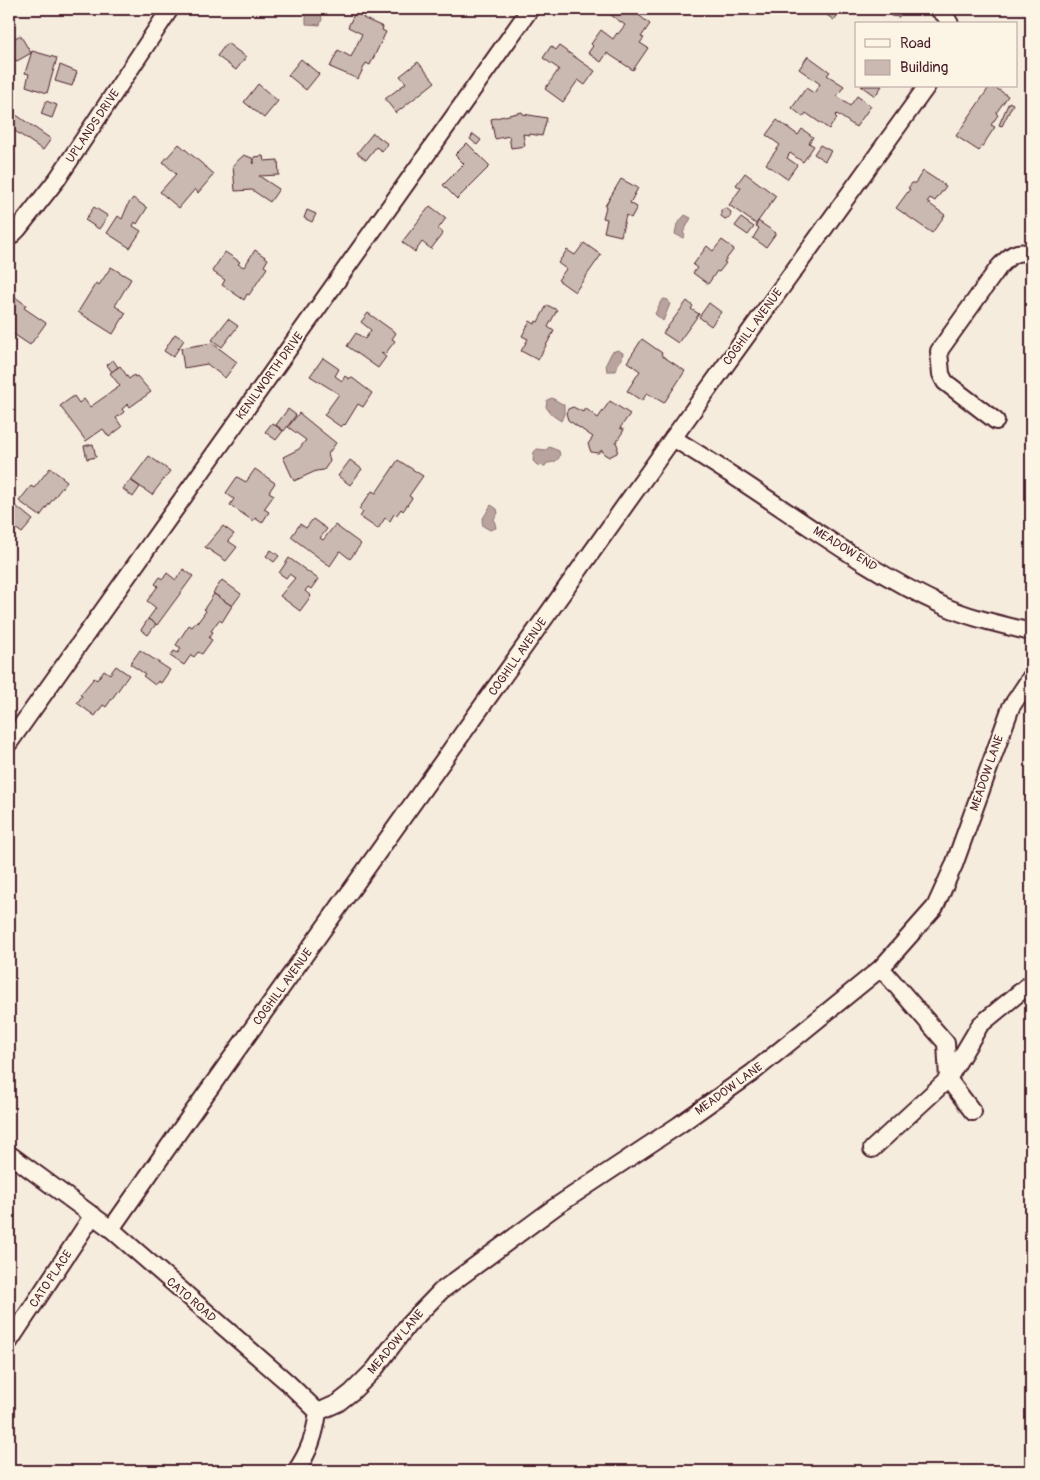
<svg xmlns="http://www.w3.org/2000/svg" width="1040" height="1480" font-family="Pangolin,sans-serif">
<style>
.water{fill:#b8a39e;stroke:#8c6e70}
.building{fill:#cab9b1;stroke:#4a1f2b}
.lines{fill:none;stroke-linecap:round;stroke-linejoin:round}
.street-casing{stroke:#4a1f2b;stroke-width:20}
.street{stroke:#fcf5e5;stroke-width:16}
.labels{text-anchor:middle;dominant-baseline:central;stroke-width:4;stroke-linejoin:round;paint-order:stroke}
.street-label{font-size:12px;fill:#4a1f2b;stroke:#fcf5e5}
</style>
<rect width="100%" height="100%" fill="#f5ecde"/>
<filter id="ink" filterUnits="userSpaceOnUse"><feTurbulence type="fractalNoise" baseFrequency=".02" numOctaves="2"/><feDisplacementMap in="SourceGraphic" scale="10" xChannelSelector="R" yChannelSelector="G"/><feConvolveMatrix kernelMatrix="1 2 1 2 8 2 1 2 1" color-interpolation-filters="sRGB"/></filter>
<g filter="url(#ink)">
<g class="water">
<polygon points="306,9 320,9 322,19 320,25 306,24"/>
<polygon points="685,215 691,218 683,233 685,235 683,238 675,234 677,224"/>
<polygon points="664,299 668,300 670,304 663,321 655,314 661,301"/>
<polygon points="618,350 623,353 622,359 618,364 616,371 607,371 606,364 612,352"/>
<polygon points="552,398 564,405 564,414 561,421 552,415 546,407 547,400"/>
<path d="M549,447L559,451C562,459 555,463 547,463L545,466L537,465L533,461L534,452L537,449L546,450Z"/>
<polygon points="491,505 497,509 498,513 494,519 496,528 490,530 483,526 482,520"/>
</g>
<g class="building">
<polygon points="611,9 631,9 650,24 641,37 644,38 640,43 648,48 633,70 607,53 601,62 588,53 593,46 591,44 601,30 613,39 617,33 618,34 625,25 608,13"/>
<polygon points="818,9 842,9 834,20"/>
<polygon points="892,9 900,9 899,17 891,16"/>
<polygon points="356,10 365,15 363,18 383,27 382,30 386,32 370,65 366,63 358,79 330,67 338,50 351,57 362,34 348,27"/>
<polygon points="20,35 31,53 17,61 16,60 12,62 9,57 9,42"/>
<polygon points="227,43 246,57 236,70 217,56"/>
<polygon points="551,46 556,50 559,46 595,71 585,85 578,80 563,102 545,89 559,69 543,58"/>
<polygon points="32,51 57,58 47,93 26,86 29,74 25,73"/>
<polygon points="808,56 830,72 827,75 844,86 837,96 850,106 857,96 871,106 856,127 837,114 835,116 837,118 829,129 806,113 803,117 792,108 806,88 814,93 820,84 799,69"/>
<polygon points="301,59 319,74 306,90 288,75"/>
<polygon points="418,62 435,82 396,113 385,99 406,83 400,76"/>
<polygon points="60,65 77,72 72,86 55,81"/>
<polygon points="258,84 278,101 264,118 244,102"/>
<polygon points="861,86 882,86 875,96"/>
<polygon points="990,86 993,86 1008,96 996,113 998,115 991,125 995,127 979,151 956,136"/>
<polygon points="46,101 57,105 52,118 41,114"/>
<polygon points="1009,102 1013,104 1002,126 999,125"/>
<polygon points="9,110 51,139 43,150 9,127"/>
<polygon points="522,112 523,114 547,118 542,136 530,134 530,135 523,134 525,146 511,148 509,136 495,139 491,119"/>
<polygon points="777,120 798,135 802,129 813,137 809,143 814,146 803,162 790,153 787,158 797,165 787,179 766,164 780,145 766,135"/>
<polygon points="373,133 388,144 382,151 376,147 366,160 357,153"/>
<polygon points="473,134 481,140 477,145 470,139"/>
<polygon points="467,143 490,166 457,199 443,185 464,164 455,155"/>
<polygon points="179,144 214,174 198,193 195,189 179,208 160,192 176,174 163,162"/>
<polygon points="820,145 831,151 825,161 814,154"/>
<polygon points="244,155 252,158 254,164 254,157 263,156 264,161 278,160 279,175 259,176 279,189 270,202 252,190 235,191 233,165"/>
<polygon points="923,171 946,186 935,201 930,198 927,202 945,215 932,233 896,208 910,189 908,188 912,183 915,183"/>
<polygon points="745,173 776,196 756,224 729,205 741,188 736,185"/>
<polygon points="621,179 638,188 630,203 637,207 631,218 626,215 621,236 604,232 607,219 603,218 606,207 605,206"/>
<polygon points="133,198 147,208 137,224 135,222 133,226 141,231 130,248 107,233 118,216 122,219 127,207 126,207"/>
<polygon points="430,206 446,218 438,229 443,233 431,249 422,242 415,252 402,242"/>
<polygon points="94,207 108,216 99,229 85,220"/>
<polygon points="726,208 731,212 730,217 725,219 721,216 721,210"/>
<polygon points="307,210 316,214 312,222 304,218"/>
<polygon points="741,218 754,227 748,235 735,226"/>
<polygon points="758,221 776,233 766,247 753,238 759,228 756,226"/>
<polygon points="722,240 734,249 724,262 726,263 719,272 717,271 708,284 693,273 697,268 693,265 707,246 713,251"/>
<polygon points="584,243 601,255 575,292 558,280 566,269 558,263 567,250 575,255"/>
<polygon points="255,250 268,259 264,266 267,268 249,295 247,294 244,300 222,285 225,280 212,271 225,252 240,262 238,264 244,267"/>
<polygon points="111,267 131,279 115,306 126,313 113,334 78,312 96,283 99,285"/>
<polygon points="15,297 26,305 24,308 46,323 30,345 9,331 9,301"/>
<polygon points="687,301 693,306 691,309 699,314 678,343 663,333"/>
<polygon points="709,303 721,312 711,326 699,317"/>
<polygon points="547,305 557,310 548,327 554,331 538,360 521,351 528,339 522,336 530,321 535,324 536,321 538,322"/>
<polygon points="368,313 396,333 392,339 395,341 385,354 382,352 381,353 386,357 378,368 347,346 356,333 365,339 371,330 361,322"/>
<polygon points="228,319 238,326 222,347 212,340"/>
<polygon points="175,334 184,340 173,357 164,351"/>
<polygon points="642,339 662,353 661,355 685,371 664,403 647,393 642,401 627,391 640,371 627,362"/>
<polygon points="212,343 237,362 225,378 207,364 184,368 181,348"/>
<polygon points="323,358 339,369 335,376 342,381 345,376 349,379 351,377 372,393 363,407 358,404 345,425 344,424 341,427 324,415 339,394 310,376"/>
<polygon points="113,360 118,367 112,372 107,365"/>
<polygon points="120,366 129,379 134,375 135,377 137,376 151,392 130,407 128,404 122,409 124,412 116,418 122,427 109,437 103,429 86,441 60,406 74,396 79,403 84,399 90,407 120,386 110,373"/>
<polygon points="610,401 630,414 620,428 624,430 616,442 618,447 617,453 609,457 604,454 602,450 598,453 591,452 588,444 593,437 568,420 566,413 568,409 573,407 583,412 585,408 598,418"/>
<polygon points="288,409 296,415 284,431 276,425"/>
<polygon points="299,413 336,443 328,454 330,461 324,470 316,471 294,481 283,457 299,449 306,440 288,427"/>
<polygon points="272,423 283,431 276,440 265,432"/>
<polygon points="93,444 96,457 87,459 84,446"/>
<polygon points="149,456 170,471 152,495 131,480"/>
<polygon points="350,460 362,469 350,485 338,476"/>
<polygon points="398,460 423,476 409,496 412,498 403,511 401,509 396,516 394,514 390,521 385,518 378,529 360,517 363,512 359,509 372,491 376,493"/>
<polygon points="50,468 67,481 40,516 19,501 31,486 34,488"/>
<polygon points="255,469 275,483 269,492 274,495 264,509 269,512 262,523 255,518 253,521 230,505 234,499 226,493 237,477 246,482"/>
<polygon points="130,480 140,487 133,497 123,489"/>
<polygon points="11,502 33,520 22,533 11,525 14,521 9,518 9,505"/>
<polygon points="313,519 327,529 320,538 323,540 335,525 361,544 350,559 340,551 330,566 291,537 300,524 306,528"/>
<polygon points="223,526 234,534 228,541 237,547 226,561 205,547"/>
<polygon points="271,550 279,556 274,562 266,556"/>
<polygon points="289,558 318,579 311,589 308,587 305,591 311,596 300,611 280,596 295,578 289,574 286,578 279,573"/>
<polygon points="183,569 193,576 157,625 148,619 156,608 147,601 158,586 155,584 160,577 163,579 167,573 176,580"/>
<polygon points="222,580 241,594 232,606 213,593"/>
<polygon points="214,594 232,606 222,622 219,620 211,631 213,632 209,638 212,640 202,654 198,652 194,657 191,655 184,665 170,656 174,651 178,653 181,648 176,645 189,625 192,627 197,621 198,622 206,611 204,609"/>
<polygon points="148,619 156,624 148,635 141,630"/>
<polygon points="140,650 170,670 161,683 158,681 155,685 143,676 145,674 130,664"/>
<polygon points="116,666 129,675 106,707 103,705 95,716 77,703 82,696 80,695 94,678 97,680 104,670 110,674"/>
</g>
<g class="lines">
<g class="street-casing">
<g id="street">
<polyline points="938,9 945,15 950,24"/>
<polyline points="9,238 18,229 58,178 170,9"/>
<path d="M996,421L945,382L941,374L939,351L999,267C1010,256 1015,249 1031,254"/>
<path d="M673,438C702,456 731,474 759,493C819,533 878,576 944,606C970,618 1003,625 1031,632"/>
<polyline points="9,743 530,9"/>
<polyline points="881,968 946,1043 948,1079 973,1112"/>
<polyline points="872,1149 948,1079 980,1025 1031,983"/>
<path d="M9,1154L111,1229L287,1382L318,1412C315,1435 309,1452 296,1471"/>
<polyline points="111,1229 178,1133 673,438 927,86"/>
<polyline points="9,1342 93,1215"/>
<polyline points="318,1412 338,1403 352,1392 374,1370 408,1325 441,1291 555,1207 679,1125 752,1073 881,968 935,907 954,865 1011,707 1031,677"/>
</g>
</g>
<use href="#street" class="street"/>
</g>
</g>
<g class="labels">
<g class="street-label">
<text transform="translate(93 126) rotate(-56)">UPLANDS DRIVE</text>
<text transform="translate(753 327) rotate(-54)">COGHILL AVENUE</text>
<text transform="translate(270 376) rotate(-54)">KENILWORTH DRIVE</text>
<text transform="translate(845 549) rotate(32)">MEADOW END</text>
<text transform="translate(518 657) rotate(-55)">COGHILL AVENUE</text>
<text transform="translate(987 773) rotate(-71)">MEADOW LANE</text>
<text transform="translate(283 987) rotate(-54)">COGHILL AVENUE</text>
<text transform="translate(729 1089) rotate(-36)">MEADOW LANE</text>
<text transform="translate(51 1279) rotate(-56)">CATO PLACE</text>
<text transform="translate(191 1300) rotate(41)">CATO ROAD</text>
<text transform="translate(396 1342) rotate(-50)">MEADOW LANE</text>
</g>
</g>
<rect width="1040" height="1480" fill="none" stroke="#fcf5e5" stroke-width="30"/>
<rect x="15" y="15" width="1010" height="1450" fill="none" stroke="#4a1f2b" stroke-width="2" filter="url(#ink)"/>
<rect x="855" y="22" width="162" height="65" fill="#fcf5e5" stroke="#b59f9b"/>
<rect x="865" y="39" width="25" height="8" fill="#fcf5e5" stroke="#b59f9b"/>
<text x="900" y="48" font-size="15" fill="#4a1f2b">Road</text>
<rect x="865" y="60" width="25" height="15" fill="#cab9b1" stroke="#b59f9b"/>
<text x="900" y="72" font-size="15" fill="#4a1f2b">Building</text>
</svg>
